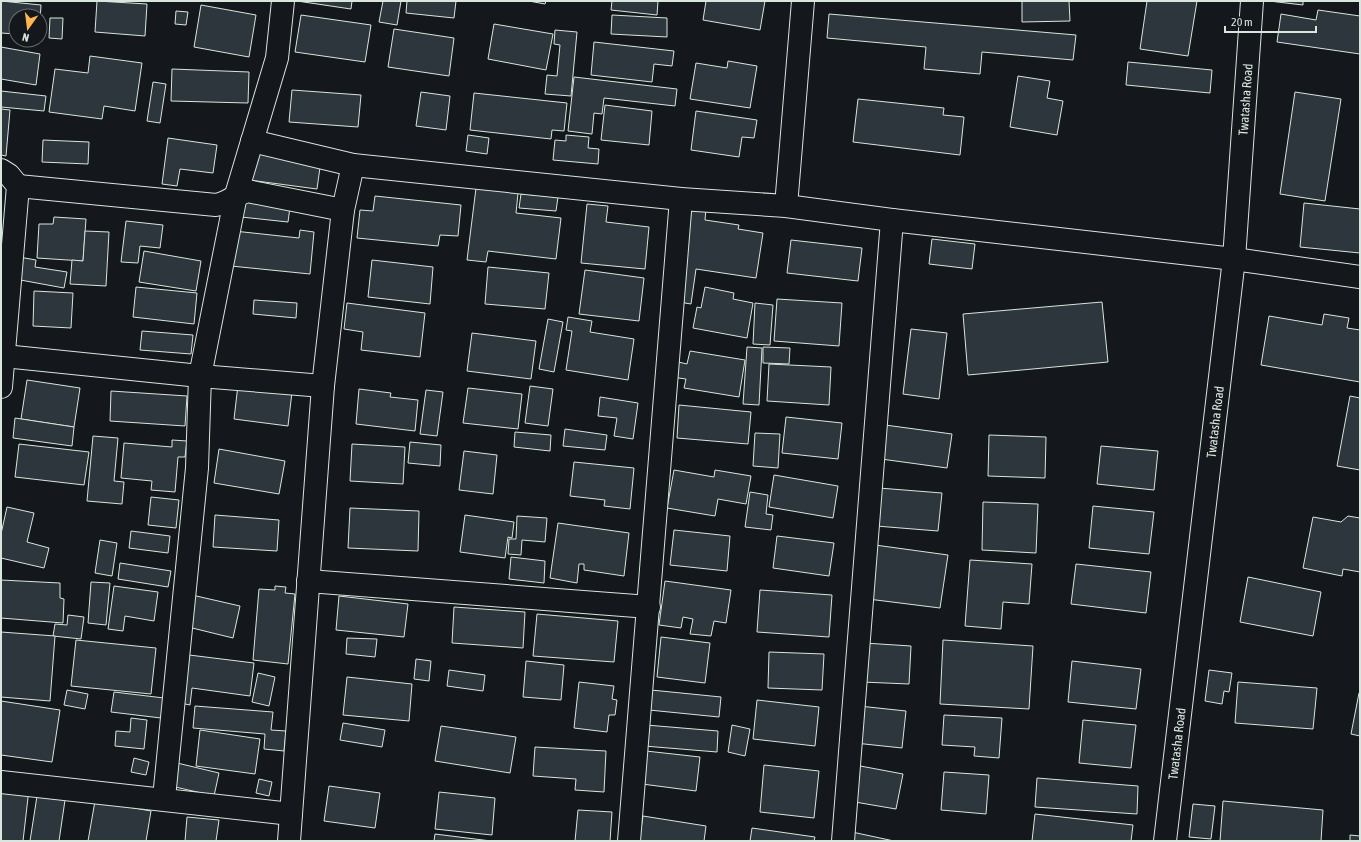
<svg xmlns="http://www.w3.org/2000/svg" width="1361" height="842" font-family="'Asap Condensed',sans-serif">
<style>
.building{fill:#2c363c;stroke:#d8e6dc}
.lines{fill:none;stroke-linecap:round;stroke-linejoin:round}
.minor-casing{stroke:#d8e6dc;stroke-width:24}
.minor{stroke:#14181c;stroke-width:22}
.labels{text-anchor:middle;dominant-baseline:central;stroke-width:3;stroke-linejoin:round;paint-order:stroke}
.street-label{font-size:13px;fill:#d8e6dc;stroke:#14181c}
</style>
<rect width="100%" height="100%" fill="#14181c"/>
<g class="building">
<polygon points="1,1 41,5 40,21 40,16 16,16 16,34 1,33"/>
<polygon points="97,1 147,4 145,36 95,32"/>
<polygon points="297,1 352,1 351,9"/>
<polygon points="383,1 401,1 397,25 379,22"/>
<polygon points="407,1 456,1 454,18 406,13"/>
<polygon points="529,1 546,1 545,4"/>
<polygon points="612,1 658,1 657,15 611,10"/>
<polygon points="706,1 765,1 760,30 703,20"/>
<polygon points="1022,1 1069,1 1070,21 1022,22"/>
<polygon points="1147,1 1197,1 1188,56 1140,49"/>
<polygon points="1269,1 1303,1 1303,5"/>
<polygon points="201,5 256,15 249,57 194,47"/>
<polygon points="1318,10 1360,16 1360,54 1277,42 1281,14 1316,20"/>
<polygon points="176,11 188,12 186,25 175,24"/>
<polygon points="829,14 1076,35 1073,60 982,52 980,74 924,69 926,47 827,38"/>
<polygon points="301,15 371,25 365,62 295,52"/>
<polygon points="612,15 667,18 667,37 611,34"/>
<polygon points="50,18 63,18 62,39 49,38"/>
<polygon points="494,24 553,34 546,70 488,59"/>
<polygon points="394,29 454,38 449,76 388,67"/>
<polygon points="555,30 577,32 571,96 545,94 547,75 557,76 560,45 554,44"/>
<polygon points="594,42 674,51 672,66 654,64 652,82 591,75"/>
<polygon points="1,47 40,54 36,85 1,79"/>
<polygon points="90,56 142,63 135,111 104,106 102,119 49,112 55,69 88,73"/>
<polygon points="728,61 757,66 750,108 690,99 696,63 727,68"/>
<polygon points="1128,62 1212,70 1210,93 1126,85"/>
<polygon points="172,69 249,72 248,103 171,101"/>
<polygon points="1018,76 1050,81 1047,98 1063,101 1057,135 1010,127"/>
<polygon points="574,77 677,89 675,106 604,98 602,114 594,113 592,134 568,131"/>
<polygon points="153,82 166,84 160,123 147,121"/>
<polygon points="292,90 361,95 358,127 289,122"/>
<polygon points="1,91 46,96 44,111 1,107"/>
<polygon points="421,92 450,96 446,130 416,126"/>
<polygon points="1295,92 1341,99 1325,201 1280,194"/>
<polygon points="474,93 567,103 564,131 552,130 551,139 470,130"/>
<polygon points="858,99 944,108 943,115 964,117 960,155 853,142"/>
<polygon points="605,105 652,111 649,145 601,140"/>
<polygon points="1,109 10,110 6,156 1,155"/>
<polygon points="696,111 757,120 754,138 742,137 739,157 691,150"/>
<polygon points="468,135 489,138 487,154 466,151"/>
<polygon points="566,135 589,137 588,148 599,149 598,164 553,160 555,140 566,141"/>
<polygon points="168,138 217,145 213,173 180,169 177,186 162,184"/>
<polygon points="43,140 89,142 88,164 42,162"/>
<polygon points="253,151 321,160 317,189 249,180"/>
<polygon points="476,188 518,193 516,213 561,218 556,259 488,251 486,262 467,260"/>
<polygon points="521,194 558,197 556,211 519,208"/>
<polygon points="375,196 461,205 458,236 440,235 438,246 357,238 360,210 373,211"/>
<polygon points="243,201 290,207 288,222 241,217"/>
<polygon points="1304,203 1360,209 1360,253 1300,247"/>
<polygon points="587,204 608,206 606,222 649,227 645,269 581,263"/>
<polygon points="696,207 706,208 705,220 739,225 738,229 763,233 756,278 696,269 691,304 679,302 686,218"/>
<polygon points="54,217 86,219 83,261 37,258 39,224 53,224"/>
<polygon points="126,221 163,225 160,248 140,246 138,263 121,262"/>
<polygon points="300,230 314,232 310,274 231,266 234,231 299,238"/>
<polygon points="85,231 109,232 106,286 70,284 72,260 83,261"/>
<polygon points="932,239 975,244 972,269 929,264"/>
<polygon points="791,240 862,248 858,281 787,273"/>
<polygon points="144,251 201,261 196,291 139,282"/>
<polygon points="19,257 36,260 35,267 67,272 64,288 15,279"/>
<polygon points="372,260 433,267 430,304 368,297"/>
<polygon points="488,267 549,273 545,309 485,304"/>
<polygon points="585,270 644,278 639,321 579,314"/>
<polygon points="136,287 197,293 194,324 133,317"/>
<polygon points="705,287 734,293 733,299 753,303 747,338 693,328 697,307 701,308"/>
<polygon points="34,291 73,293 71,328 33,326"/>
<polygon points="777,299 842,303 839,346 774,341"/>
<polygon points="254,300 297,303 296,318 253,314"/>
<polygon points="1102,302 1108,362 968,375 963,314"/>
<polygon points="347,303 425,313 420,357 361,350 363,332 344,329"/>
<polygon points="755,303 773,305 770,345 753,344"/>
<polygon points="1324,314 1349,318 1347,328 1360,330 1360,382 1261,365 1269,316 1322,325"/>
<polygon points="568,317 592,321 590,332 634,339 628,380 566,370 572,331 566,330"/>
<polygon points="548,319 563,322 554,372 539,369"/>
<polygon points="911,329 947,333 939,399 903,394"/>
<polygon points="142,331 193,335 191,354 140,350"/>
<polygon points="472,333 536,341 531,379 467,371"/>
<polygon points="747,347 762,348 759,405 743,404"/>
<polygon points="763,347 790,348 789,364 763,363"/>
<polygon points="690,351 745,360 739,397 684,388 686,379 671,377 674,361 687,364"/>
<polygon points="769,364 831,367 829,405 767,401"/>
<polygon points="27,380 80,388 74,427 21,419"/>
<polygon points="238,385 292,392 288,426 234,419"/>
<polygon points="530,386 553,389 548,426 525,423"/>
<polygon points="468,388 522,394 518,429 463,423"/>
<polygon points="359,389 391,393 390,397 418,400 415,431 356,424"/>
<polygon points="426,390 443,392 437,436 420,434"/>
<polygon points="111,391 187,396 185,426 110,421"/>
<polygon points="1350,396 1360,398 1360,470 1337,466"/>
<polygon points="600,397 638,403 633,439 614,436 617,418 598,416"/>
<polygon points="679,405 751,412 748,444 677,438"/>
<polygon points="786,417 842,423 838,459 782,453"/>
<polygon points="15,418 74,427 72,446 13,438"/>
<polygon points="885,425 952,434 947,468 881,459"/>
<polygon points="565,429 607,435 605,450 563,446"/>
<polygon points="515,432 551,435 550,451 514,447"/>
<polygon points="755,433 780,434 778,468 753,466"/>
<polygon points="989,435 1046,437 1045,478 988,476"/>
<polygon points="93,436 118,438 114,481 124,482 122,504 87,501"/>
<polygon points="172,440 187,441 185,457 178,457 175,492 151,490 152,481 121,478 124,443 172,447"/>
<polygon points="410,442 441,445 440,466 408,463"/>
<polygon points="19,444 89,452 84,485 15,477"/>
<polygon points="352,444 405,447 403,484 350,481"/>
<polygon points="1101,446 1158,451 1154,490 1097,484"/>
<polygon points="219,449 285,461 279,494 214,483"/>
<polygon points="464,451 497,455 493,494 459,490"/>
<polygon points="574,462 634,468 630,509 604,506 605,500 570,496"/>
<polygon points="674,470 714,477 715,470 751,476 746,504 718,499 715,516 667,508"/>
<polygon points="774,475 838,486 833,518 769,507"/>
<polygon points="879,488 942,493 938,531 876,526"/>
<polygon points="750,492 768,495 766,514 773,515 771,530 745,527"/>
<polygon points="151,497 179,500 176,528 148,525"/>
<polygon points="983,502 1038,504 1036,553 982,550"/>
<polygon points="1093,506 1154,512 1149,554 1089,548"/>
<polygon points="7,507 34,513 27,542 49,548 44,568 1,558 1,534"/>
<polygon points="350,508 419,511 418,551 348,548"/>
<polygon points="215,515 279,520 277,551 213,547"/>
<polygon points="465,515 514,522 512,538 508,537 505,558 460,552"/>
<polygon points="517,516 547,518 545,542 522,540 521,555 508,554 509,539 516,539"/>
<polygon points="1348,516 1360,518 1360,572 1343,569 1342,576 1303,568 1313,517 1341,522"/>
<polygon points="558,523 629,533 624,576 584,570 584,564 579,564 577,583 550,578"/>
<polygon points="674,530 730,536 727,571 670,565"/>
<polygon points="131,531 170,536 168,553 129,548"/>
<polygon points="777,536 834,543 829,576 773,568"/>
<polygon points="100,540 117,543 112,576 95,573"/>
<polygon points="875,545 948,555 940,608 868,599"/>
<polygon points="511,557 545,561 544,583 509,579"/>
<polygon points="970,560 1032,564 1029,604 1003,602 1001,629 965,626"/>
<polygon points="120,563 171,571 168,587 118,579"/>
<polygon points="1076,564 1151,572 1146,613 1071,604"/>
<polygon points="1248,577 1321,592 1313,636 1240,622"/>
<polygon points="1,580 60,583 60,598 64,599 63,623 1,618"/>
<polygon points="665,581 731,590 726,623 714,621 711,636 690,634 693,619 683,617 681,628 659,625"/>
<polygon points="91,582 110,583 106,625 88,623"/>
<polygon points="114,586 158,592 154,621 125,616 123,631 108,629"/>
<polygon points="275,586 286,587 285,593 295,594 288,664 253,660 259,589 275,590"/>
<polygon points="760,590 832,595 829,637 757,632"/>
<polygon points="192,595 240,606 233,638 184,626"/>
<polygon points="339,596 408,604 404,637 336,630"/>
<polygon points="454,607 525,612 523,648 452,643"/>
<polygon points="537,614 618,621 614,662 533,656"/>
<polygon points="68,615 84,617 81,639 53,636 55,624 67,625"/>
<polygon points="1,632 55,636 50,701 1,697"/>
<polygon points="661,637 710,643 705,683 657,677"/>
<polygon points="347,638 377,639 375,657 346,654"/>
<polygon points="76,640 156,648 151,694 71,686"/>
<polygon points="943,640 1033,646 1029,709 940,704"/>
<polygon points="864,643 911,646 909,684 862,682"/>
<polygon points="769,652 824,654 822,690 768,688"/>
<polygon points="181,654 254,663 250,696 192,688 190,705 175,702"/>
<polygon points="416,659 431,661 429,681 414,679"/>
<polygon points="526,661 564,665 561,700 523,697"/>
<polygon points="1072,661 1141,669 1136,709 1068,702"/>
<polygon points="449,670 485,675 483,691 447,686"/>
<polygon points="1209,670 1232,673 1229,692 1224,691 1222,704 1205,701"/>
<polygon points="258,673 275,677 269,706 252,702"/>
<polygon points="347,677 412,684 409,721 343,715"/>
<polygon points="579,682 614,686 612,699 617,700 615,715 609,715 607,732 574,728"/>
<polygon points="1238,682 1317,688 1313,729 1235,723"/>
<polygon points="67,690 88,694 85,709 64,705"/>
<polygon points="651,690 721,697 719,717 649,710"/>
<polygon points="114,692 164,698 161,718 111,712"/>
<polygon points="1359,693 1360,693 1360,736 1351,734"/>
<polygon points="757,700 819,707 815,746 753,739"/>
<polygon points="1,701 60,710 52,762 1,755"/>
<polygon points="195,706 273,712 271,730 286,731 284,751 264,749 265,734 193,728"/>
<polygon points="859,706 906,711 902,748 855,743"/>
<polygon points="944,715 1002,718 999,758 974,756 975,747 942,745"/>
<polygon points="131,718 147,720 144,749 115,746 116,731 130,732"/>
<polygon points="1083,720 1136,725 1131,768 1079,763"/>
<polygon points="343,723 385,730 382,747 340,740"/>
<polygon points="646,725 718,731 717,752 644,746"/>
<polygon points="732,725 750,729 745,756 728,752"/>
<polygon points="441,726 516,737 510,773 435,761"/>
<polygon points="200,730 260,739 255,774 196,766"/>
<polygon points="535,747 606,751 604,792 575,790 576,779 533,776"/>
<polygon points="646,751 700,757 696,791 642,784"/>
<polygon points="134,758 149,762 146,775 131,772"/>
<polygon points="173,762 219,773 214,796 167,785"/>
<polygon points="764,765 819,771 814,818 760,812"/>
<polygon points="855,765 903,774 896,809 849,801"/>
<polygon points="944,772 989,775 986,814 941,810"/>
<polygon points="1037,778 1138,786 1137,814 1035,807"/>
<polygon points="259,779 272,782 269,796 256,793"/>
<polygon points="1,785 29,789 23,841 1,841"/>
<polygon points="329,786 380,793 375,828 324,821"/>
<polygon points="439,792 495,798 492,835 435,829"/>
<polygon points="37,796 65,800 59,841 30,841"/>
<polygon points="95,801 151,811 146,841 88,841"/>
<polygon points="1223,801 1323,810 1321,841 1220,841"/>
<polygon points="1193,804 1215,806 1211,839 1189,837"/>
<polygon points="578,810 612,812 610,841 575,841"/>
<polygon points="1035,814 1133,825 1131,841 1032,841"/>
<polygon points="643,816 706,826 704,841 639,841"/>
<polygon points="187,817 219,820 216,841 185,841"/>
<polygon points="752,828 815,837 814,841 750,841"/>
<polygon points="852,832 894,841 850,841"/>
<polygon points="435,834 491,841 434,841"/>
<polygon points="1350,835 1360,836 1360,841 1350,841"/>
</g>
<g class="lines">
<g class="minor-casing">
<g id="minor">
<polyline points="252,141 353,165 681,199 786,206 892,220 1234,259 1360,277"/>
<polyline points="1,170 9,175 18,186 1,387"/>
<path d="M18,186L216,205C228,203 235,195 247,191L343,210"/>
<polyline points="786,206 803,1"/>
<polyline points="4,356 200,376 323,386"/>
<polyline points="308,581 649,607"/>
<polyline points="1,782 291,814"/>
<polyline points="164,798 197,468 200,376 236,195 277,58 283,1"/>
<polyline points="289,841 323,386 343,210 353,165"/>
<polyline points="629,841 681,199"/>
<polyline points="843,841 892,220"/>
<path id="s1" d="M1165,841L1234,259L1252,1"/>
</g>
</g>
<use href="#minor" class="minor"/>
</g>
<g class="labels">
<g class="street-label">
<text stroke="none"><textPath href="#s1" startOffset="746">Twatasha Road</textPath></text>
<text stroke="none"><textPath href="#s1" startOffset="422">Twatasha Road</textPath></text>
<text stroke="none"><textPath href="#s1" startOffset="98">Twatasha Road</textPath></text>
</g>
</g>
<rect width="1361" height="842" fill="none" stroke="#d8e6dc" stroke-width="4"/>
<g transform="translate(28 28) rotate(194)"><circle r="19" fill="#14181c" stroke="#626a69"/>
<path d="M0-3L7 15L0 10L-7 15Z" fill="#ffb74d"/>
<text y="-6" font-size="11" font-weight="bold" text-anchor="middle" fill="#d8e6dc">N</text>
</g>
<path d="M1225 26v6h91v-6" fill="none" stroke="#d8e6dc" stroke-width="2"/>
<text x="1231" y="26" font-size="12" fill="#d8e6dc" stroke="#14181c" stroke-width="3" paint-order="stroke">20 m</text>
</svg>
